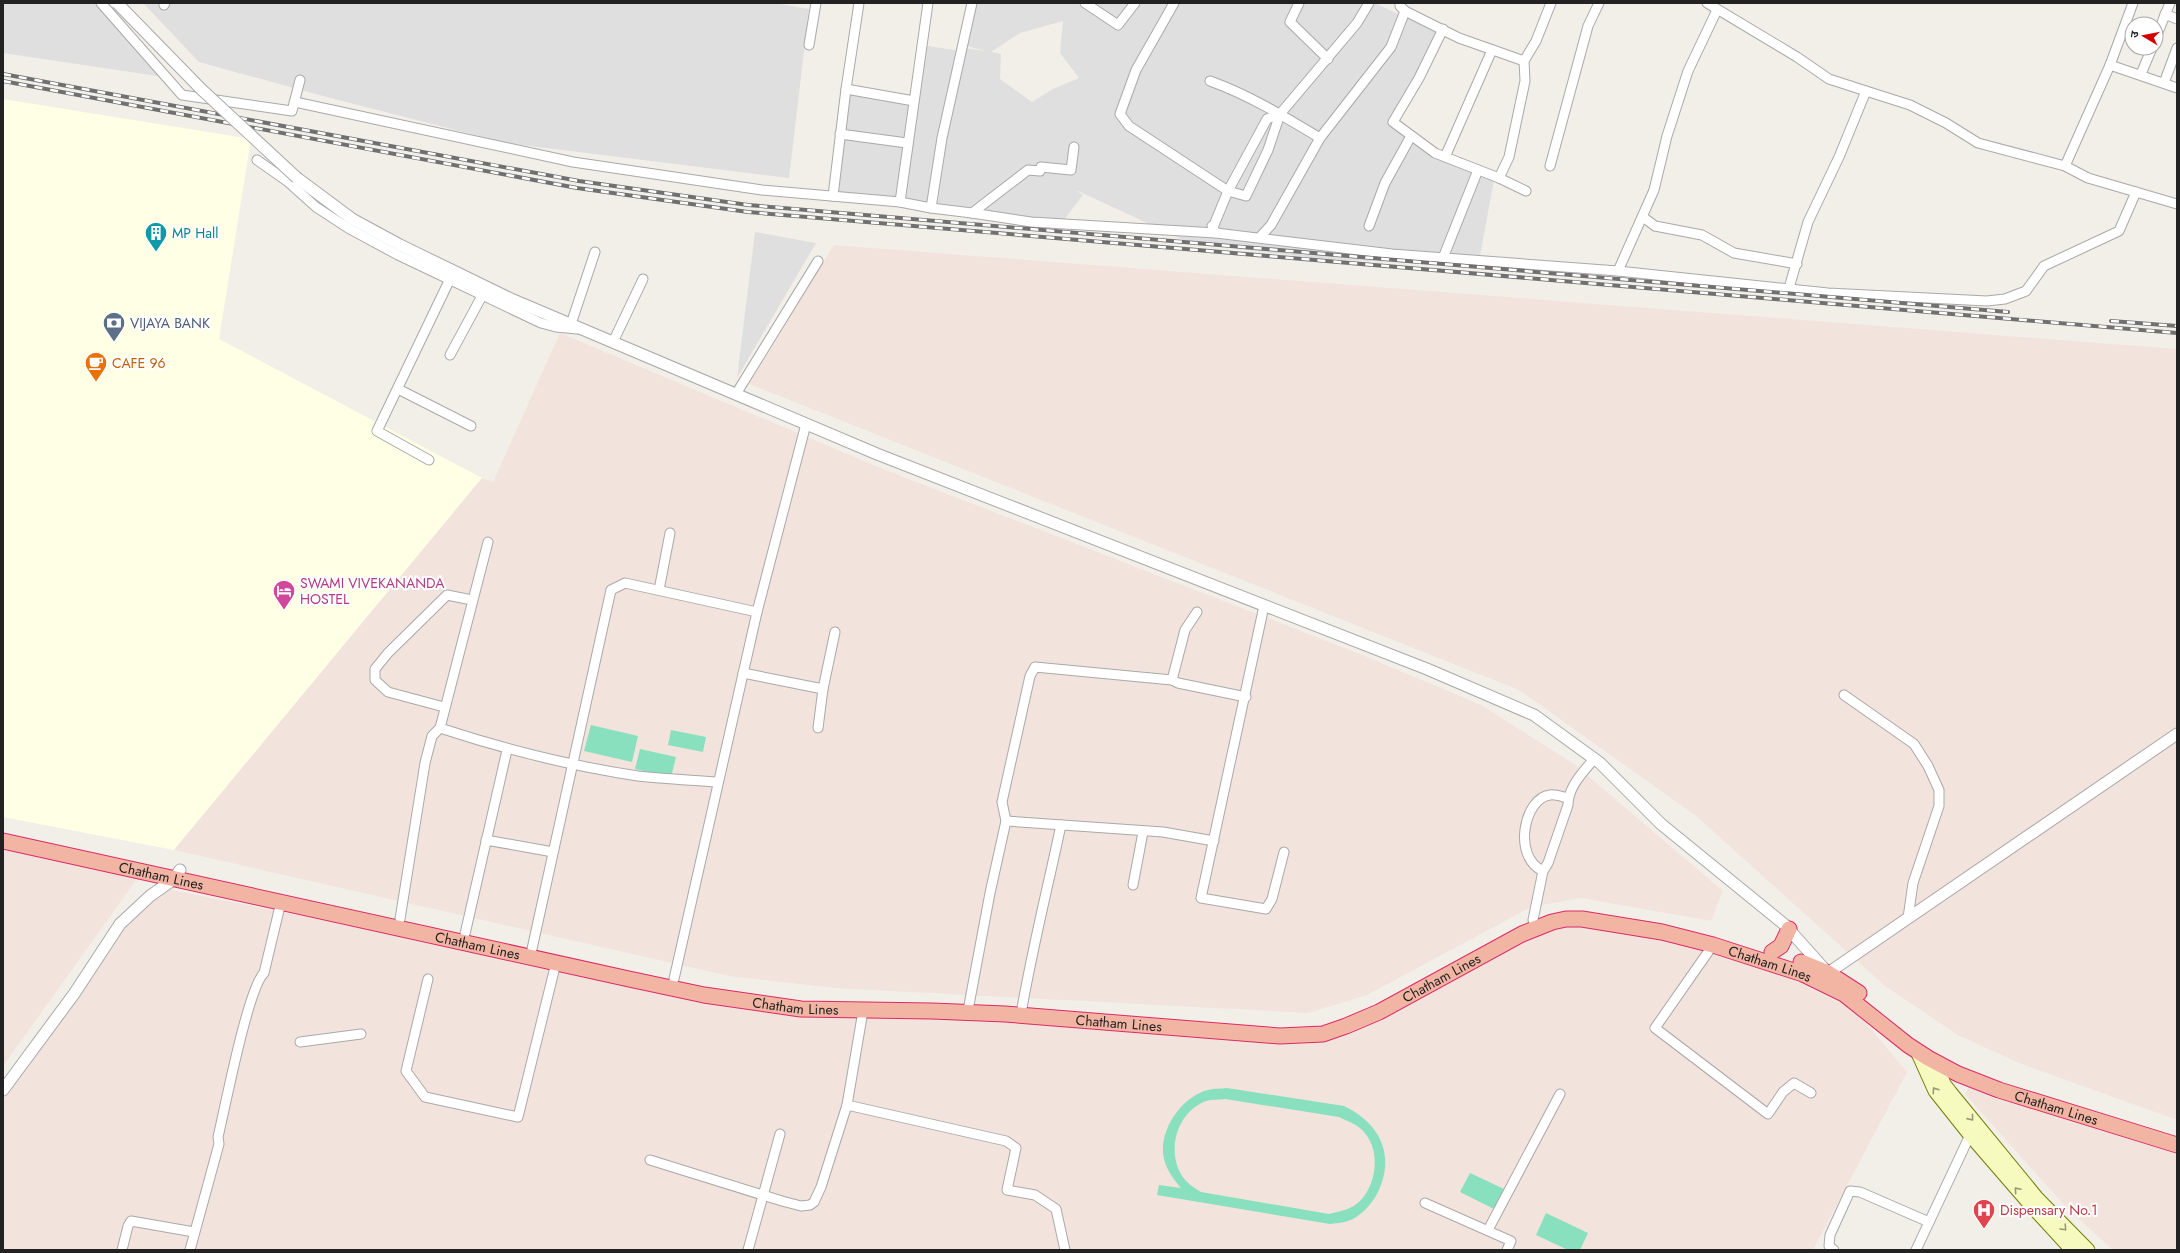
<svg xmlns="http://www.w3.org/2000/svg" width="2180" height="1253" font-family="Jost,'Noto Sans Devanagari',sans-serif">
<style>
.residential{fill:#e0dfdf;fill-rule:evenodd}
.education{fill:#ffffe5}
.military{fill:#f3e3dd}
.pitch{fill:#88e0be;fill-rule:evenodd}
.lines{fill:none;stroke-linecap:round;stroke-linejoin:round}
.minor-casing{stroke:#a9a9a9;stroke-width:11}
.tertiary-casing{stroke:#a9a9a9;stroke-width:13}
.secondary-casing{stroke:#707d05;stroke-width:15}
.trunk-casing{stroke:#dc2a67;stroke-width:17}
.minor{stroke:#fff;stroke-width:9}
.tertiary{stroke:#fff;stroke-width:11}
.secondary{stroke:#f7fabf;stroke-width:13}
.trunk{stroke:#f2b4a3;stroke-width:15}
.rail-casing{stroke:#707070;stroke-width:4}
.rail{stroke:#fff;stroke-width:2.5;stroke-dasharray:8;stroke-linecap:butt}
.tertiary-bridge-casing{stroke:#a9a9a9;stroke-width:13;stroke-linecap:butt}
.tertiary-bridge{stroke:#fff;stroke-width:11}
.oneway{stroke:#979978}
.labels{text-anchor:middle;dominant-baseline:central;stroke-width:4;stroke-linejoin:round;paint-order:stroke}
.culture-label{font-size:14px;fill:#0d838f;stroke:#fff;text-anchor:start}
.service-label{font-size:14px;fill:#4e5e75;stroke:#fff;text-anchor:start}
.food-label{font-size:14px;fill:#c56008;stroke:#fff;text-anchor:start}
.hotel-label{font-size:14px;fill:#b23c85;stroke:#fff;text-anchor:start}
.street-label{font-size:14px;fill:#222;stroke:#fff}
.health-label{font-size:14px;fill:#be3a42;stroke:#fff;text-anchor:start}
</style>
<rect width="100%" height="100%" fill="#f2efe9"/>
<g class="residential">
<polygon points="3,3 99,3 171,78 3,53"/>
<polygon points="143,3 774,3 809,9 789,178 506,143 323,96 199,62"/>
<path d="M972,3H1375L1398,14L1405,12L1442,30L1391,122L1434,155L1494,180L1478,267L1313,258L1190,243L1076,190L1083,195L1063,221L834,196L846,94L913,104L922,45L960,51L962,48L986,51L963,45ZM1063,21L1060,53L1079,78L1053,89L1032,102L1000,79L1001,54L991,52L1020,33Z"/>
<polygon points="755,232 816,243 737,378"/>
</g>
<polygon class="education" points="3,99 251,139 219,339 482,478 174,850 3,817"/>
<g class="military">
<polygon points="834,245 2177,349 2177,1120 2019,1063 1958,1035 1885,986 1695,815 1519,690 747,383"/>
<polygon points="560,333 883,469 1360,654 1481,705 1574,764 1723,891 1711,921 1581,898 1531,907 1367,995 1308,1013 836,988 729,976 174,850 482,478 493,482"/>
<polygon points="3,844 134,871 136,880 3,1066"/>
<polygon points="166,889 743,1003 1315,1033 1554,923 1643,931 1774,970 1855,1010 1907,1072 1813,1250 3,1250 3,1089 132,904"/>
<polygon points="1975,1076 2177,1144 2177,1250 2113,1250 2066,1207 1965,1094"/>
</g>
<g class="pitch">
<polygon points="591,725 638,736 632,762 584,751"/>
<polygon points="671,730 706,737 703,752 668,745"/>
<polygon points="640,749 676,757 671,777 635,769"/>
<path d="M1227,1088L1344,1106C1381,1124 1396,1156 1377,1194C1371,1205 1360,1217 1348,1221C1342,1223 1335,1223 1330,1224L1157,1195L1159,1185L1181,1188C1173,1179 1164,1166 1163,1153C1161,1127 1183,1096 1208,1090C1214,1088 1221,1089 1227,1088ZM1225,1099L1339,1117C1347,1121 1357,1124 1363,1131C1381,1149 1377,1184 1360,1201C1351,1210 1340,1211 1329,1214L1201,1192C1194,1188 1187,1183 1182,1176C1166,1150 1177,1112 1206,1101C1212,1099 1219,1100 1225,1099Z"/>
<polygon points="1470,1173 1504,1189 1494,1209 1460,1192"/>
<polygon points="1546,1213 1588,1233 1580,1250 1568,1250 1536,1235"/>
</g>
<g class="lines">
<g class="minor-casing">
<g id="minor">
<polyline points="101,3 182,95 292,111 300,80"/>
<polyline points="1085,3 1118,25 1135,3"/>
<polyline points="1174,3 1136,70 1120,114 1129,126 1228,191 1246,196 1268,150 1280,114 1357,23 1369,3"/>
<polyline points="1299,3 1290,22 1328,59"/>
<polyline points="1400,3 1400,6 1405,11 1459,38 1524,61"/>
<polyline points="1707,3 1797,57 1829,79 1866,91 1839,157 1808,222 1789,288"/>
<polyline points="164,5 165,3"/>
<polyline points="2165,14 2177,19"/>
<polyline points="1443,29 1419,78 1393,122 1435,153 1499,178"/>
<polyline points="2156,37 2170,3"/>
<polyline points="809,45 816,3"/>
<polyline points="2110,65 2177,88"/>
<polyline points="2141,74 2152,48"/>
<path d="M1210,81C1249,95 1285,117 1320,138"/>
<polyline points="2164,83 2177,48"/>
<polyline points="846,89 914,101"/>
<polyline points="1866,91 1910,105 1946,123 1978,143 2065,166 2088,178 2177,204"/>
<polyline points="295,102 573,162 762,190 900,202 931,208 942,138 972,3"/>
<polyline points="840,134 907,143"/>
<polyline points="1445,157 1492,50"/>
<polyline points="257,160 287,181 316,207 348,228 398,255 541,323 556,327 577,329"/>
<polyline points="1550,166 1588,26 1599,3"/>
<polyline points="2065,166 2110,65 2133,3"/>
<polyline points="1526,191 1499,178 1509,157 1525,81 1524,61 1536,41 1551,3"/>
<polyline points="833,196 846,89 859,3"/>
<polyline points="900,202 928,3"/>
<polyline points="931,208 972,213 1028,170 1040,171 1041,167 1071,170 1074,147"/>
<polyline points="972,213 1031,222 1216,233 1392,254 1618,271 1828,293 1987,301 2005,299 2026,291 2044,266 2119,231 2136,192"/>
<polyline points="1643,217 1655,226 1702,235 1734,253 1797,264"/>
<polyline points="1369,226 1385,183 1411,136"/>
<polyline points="1216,233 1212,226 1214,225 1228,191 1267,119 1280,114"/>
<polyline points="1260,237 1271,225 1320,138 1391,47 1405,11"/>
<polyline points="1443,258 1478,170"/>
<polyline points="1618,271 1654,190 1667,136 1688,71 1717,10"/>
<polyline points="571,324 595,252"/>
<polyline points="613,342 643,279"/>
<polyline points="450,355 483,294"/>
<polyline points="398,389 471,426"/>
<polyline points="736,394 818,261"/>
<polyline points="429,460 377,431 450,279"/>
<polyline points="659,590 670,533"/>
<polyline points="1264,606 1201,898 1266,909 1272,899 1284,852"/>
<polyline points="743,673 823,689 818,728"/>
<polyline points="1172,680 1185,630 1197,612"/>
<polyline points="823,689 835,632"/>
<polyline points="1844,695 1914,744 1928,766 1939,790 1939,806 1913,883 1908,918"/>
<polyline points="444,707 388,692 375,680 375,669 388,653 447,595 472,600"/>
<path d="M440,728C504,749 571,766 638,776C664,779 691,780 717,782"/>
<polyline points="1006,821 1163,832 1214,841"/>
<polyline points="486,840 553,852"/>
<path d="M1543,871C1512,857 1524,798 1550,795C1555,794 1563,797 1568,798"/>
<polyline points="1133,885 1143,832"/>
<polyline points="400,919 425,763 432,736 440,728 488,542"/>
<path d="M1533,920L1543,871L1548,863L1568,805C1568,787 1583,772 1594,759"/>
<polyline points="465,934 507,750"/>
<polyline points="1713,945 1655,1028 1768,1114 1783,1092 1794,1083 1811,1093"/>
<polyline points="532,949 611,590 625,583 757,612 806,424"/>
<polyline points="428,979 406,1071 425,1097 518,1117 556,963"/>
<polyline points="674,979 757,612"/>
<polyline points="969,1005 990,893 1006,821 1002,802 1030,676 1035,667 1172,680 1178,683 1246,697"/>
<path d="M1022,1008C1033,946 1048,886 1061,825"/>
<polyline points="300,1042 361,1034"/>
<polyline points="847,1105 1006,1141 1016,1148 1007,1190 1035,1195 1056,1209 1065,1250"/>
<polyline points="650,1160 782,1201 801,1206 810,1205 814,1202 821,1187 847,1105 863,1011"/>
<polyline points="1425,1203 1511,1241 1507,1250"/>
<polyline points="1488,1230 1560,1094"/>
<polyline points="122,1250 128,1226 131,1221 194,1232"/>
<path d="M190,1250L219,1144L218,1137C225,1108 248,988 264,973L281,902"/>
<polyline points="748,1250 780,1134"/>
<polyline points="1834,1250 1829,1246 1830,1235 1850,1191 1860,1192 1929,1222"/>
<polyline points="1916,1250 1970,1135"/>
</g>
</g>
<g class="tertiary-casing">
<g id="tertiary">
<polyline points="297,178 352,219 400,245 511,299 877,454 1427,669 1534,715 1600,763 1661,824 1785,925 1826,971"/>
<polyline points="1824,978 1828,973 2177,734"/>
<polyline points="3,1090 74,994 120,924 150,896 174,879 180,870"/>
</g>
</g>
<g class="secondary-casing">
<g id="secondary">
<polyline points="1917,1051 1935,1091 1970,1135 2028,1202 2072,1250"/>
<polyline points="1936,1062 1944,1084 1951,1093 2037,1198 2088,1250"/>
</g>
</g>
<g class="trunk-casing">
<g id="trunk">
<path id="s1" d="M3,841L629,979L704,995L801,1009L932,1011L1005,1014L1280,1036L1323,1034L1346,1026L1379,1012L1522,934L1552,922L1566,919H1582L1662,932L1713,945L1803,974L1844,994L1908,1045L1928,1058L1958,1074L1999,1090L2177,1145"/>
<polyline points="1772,952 1781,946 1789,929"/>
<polyline points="1801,962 1828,973 1859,993"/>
</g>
</g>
<use href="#minor" class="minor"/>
<use href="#tertiary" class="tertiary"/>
<use href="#secondary" class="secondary"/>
<use href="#trunk" class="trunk"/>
<g class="rail-casing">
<g id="rail">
<polyline points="3,74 579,181 748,205 2008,312"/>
<polyline points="3,81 577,188 748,212 2177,333"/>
<polyline points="2111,321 2177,326"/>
</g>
</g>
<use href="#rail" class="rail"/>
<g class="tertiary-bridge-casing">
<polyline id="tertiary-bridge" points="117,3 201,89 297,178"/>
</g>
<use href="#tertiary-bridge" class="tertiary-bridge"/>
</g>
<defs><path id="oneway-chevron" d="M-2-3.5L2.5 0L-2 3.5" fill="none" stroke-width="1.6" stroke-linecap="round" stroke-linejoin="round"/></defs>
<g class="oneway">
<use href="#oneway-chevron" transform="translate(1935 1090) rotate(-123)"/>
<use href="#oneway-chevron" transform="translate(1971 1118) rotate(51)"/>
<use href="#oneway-chevron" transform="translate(2017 1190) rotate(-131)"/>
<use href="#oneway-chevron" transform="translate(2064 1228) rotate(47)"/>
</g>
<defs>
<g id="building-pin" transform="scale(1.15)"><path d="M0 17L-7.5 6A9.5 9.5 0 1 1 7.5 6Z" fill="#0f9aa8" stroke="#fff"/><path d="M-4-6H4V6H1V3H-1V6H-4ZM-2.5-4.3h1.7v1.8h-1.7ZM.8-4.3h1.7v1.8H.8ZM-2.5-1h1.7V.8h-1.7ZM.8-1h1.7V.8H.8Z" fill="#fff"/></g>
<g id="bank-pin" transform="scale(1.15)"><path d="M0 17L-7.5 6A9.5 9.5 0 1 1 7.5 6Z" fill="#5c6f8a" stroke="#fff"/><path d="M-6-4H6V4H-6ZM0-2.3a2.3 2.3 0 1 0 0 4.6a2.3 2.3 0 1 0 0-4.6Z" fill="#fff"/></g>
<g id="cafe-pin" transform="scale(1.15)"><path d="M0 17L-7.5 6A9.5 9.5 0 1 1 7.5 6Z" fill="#e8710a" stroke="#fff"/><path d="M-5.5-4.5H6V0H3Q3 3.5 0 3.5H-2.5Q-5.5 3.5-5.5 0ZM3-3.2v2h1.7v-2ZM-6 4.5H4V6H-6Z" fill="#fff"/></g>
<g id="hotel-pin" transform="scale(1.15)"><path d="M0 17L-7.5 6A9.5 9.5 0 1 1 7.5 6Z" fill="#d1479c" stroke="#fff"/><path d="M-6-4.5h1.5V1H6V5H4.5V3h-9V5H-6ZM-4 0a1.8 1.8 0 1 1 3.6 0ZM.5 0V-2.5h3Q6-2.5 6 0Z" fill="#fff"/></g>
<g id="hospital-pin" transform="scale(1.15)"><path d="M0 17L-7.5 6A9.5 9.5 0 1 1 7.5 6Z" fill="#e0444e" stroke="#fff"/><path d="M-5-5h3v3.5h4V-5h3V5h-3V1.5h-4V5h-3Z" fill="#fff"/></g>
</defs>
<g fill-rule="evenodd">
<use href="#building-pin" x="156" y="233"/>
<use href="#bank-pin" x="114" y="323"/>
<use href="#cafe-pin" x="96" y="363"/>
<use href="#hotel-pin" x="284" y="591"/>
<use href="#hospital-pin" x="1984" y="1210"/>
</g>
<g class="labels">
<g class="culture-label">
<text x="172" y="233">MP Hall</text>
</g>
<g class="service-label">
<text x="130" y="323">VIJAYA BANK</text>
</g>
<g class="food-label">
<text x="112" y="363">CAFE 96</text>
</g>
<g class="hotel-label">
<text x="300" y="583">SWAMI VIVEKANANDA<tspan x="300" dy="16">HOSTEL</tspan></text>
</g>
<g class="street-label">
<text stroke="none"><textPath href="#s1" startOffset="162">Chatham Lines</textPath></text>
<text stroke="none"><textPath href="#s1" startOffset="486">Chatham Lines</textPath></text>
<text stroke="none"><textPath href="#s1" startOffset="1818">Chatham Lines</textPath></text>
<text stroke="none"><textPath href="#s1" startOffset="1470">Chatham Lines</textPath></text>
<text stroke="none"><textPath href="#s1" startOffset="810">Chatham Lines</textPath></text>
<text stroke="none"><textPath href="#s1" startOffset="1134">Chatham Lines</textPath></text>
<text stroke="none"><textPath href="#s1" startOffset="2142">Chatham Lines</textPath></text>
</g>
<g class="health-label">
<text x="2000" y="1210">Dispensary No.1</text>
</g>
</g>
<rect width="2180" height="1253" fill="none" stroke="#222222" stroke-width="8"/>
<g transform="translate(2144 36) rotate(280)"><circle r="19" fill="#ffffff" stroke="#a7a7a7"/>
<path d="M0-3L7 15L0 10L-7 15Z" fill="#d40000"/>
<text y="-6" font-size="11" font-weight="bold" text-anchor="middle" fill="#222222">उ</text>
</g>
</svg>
